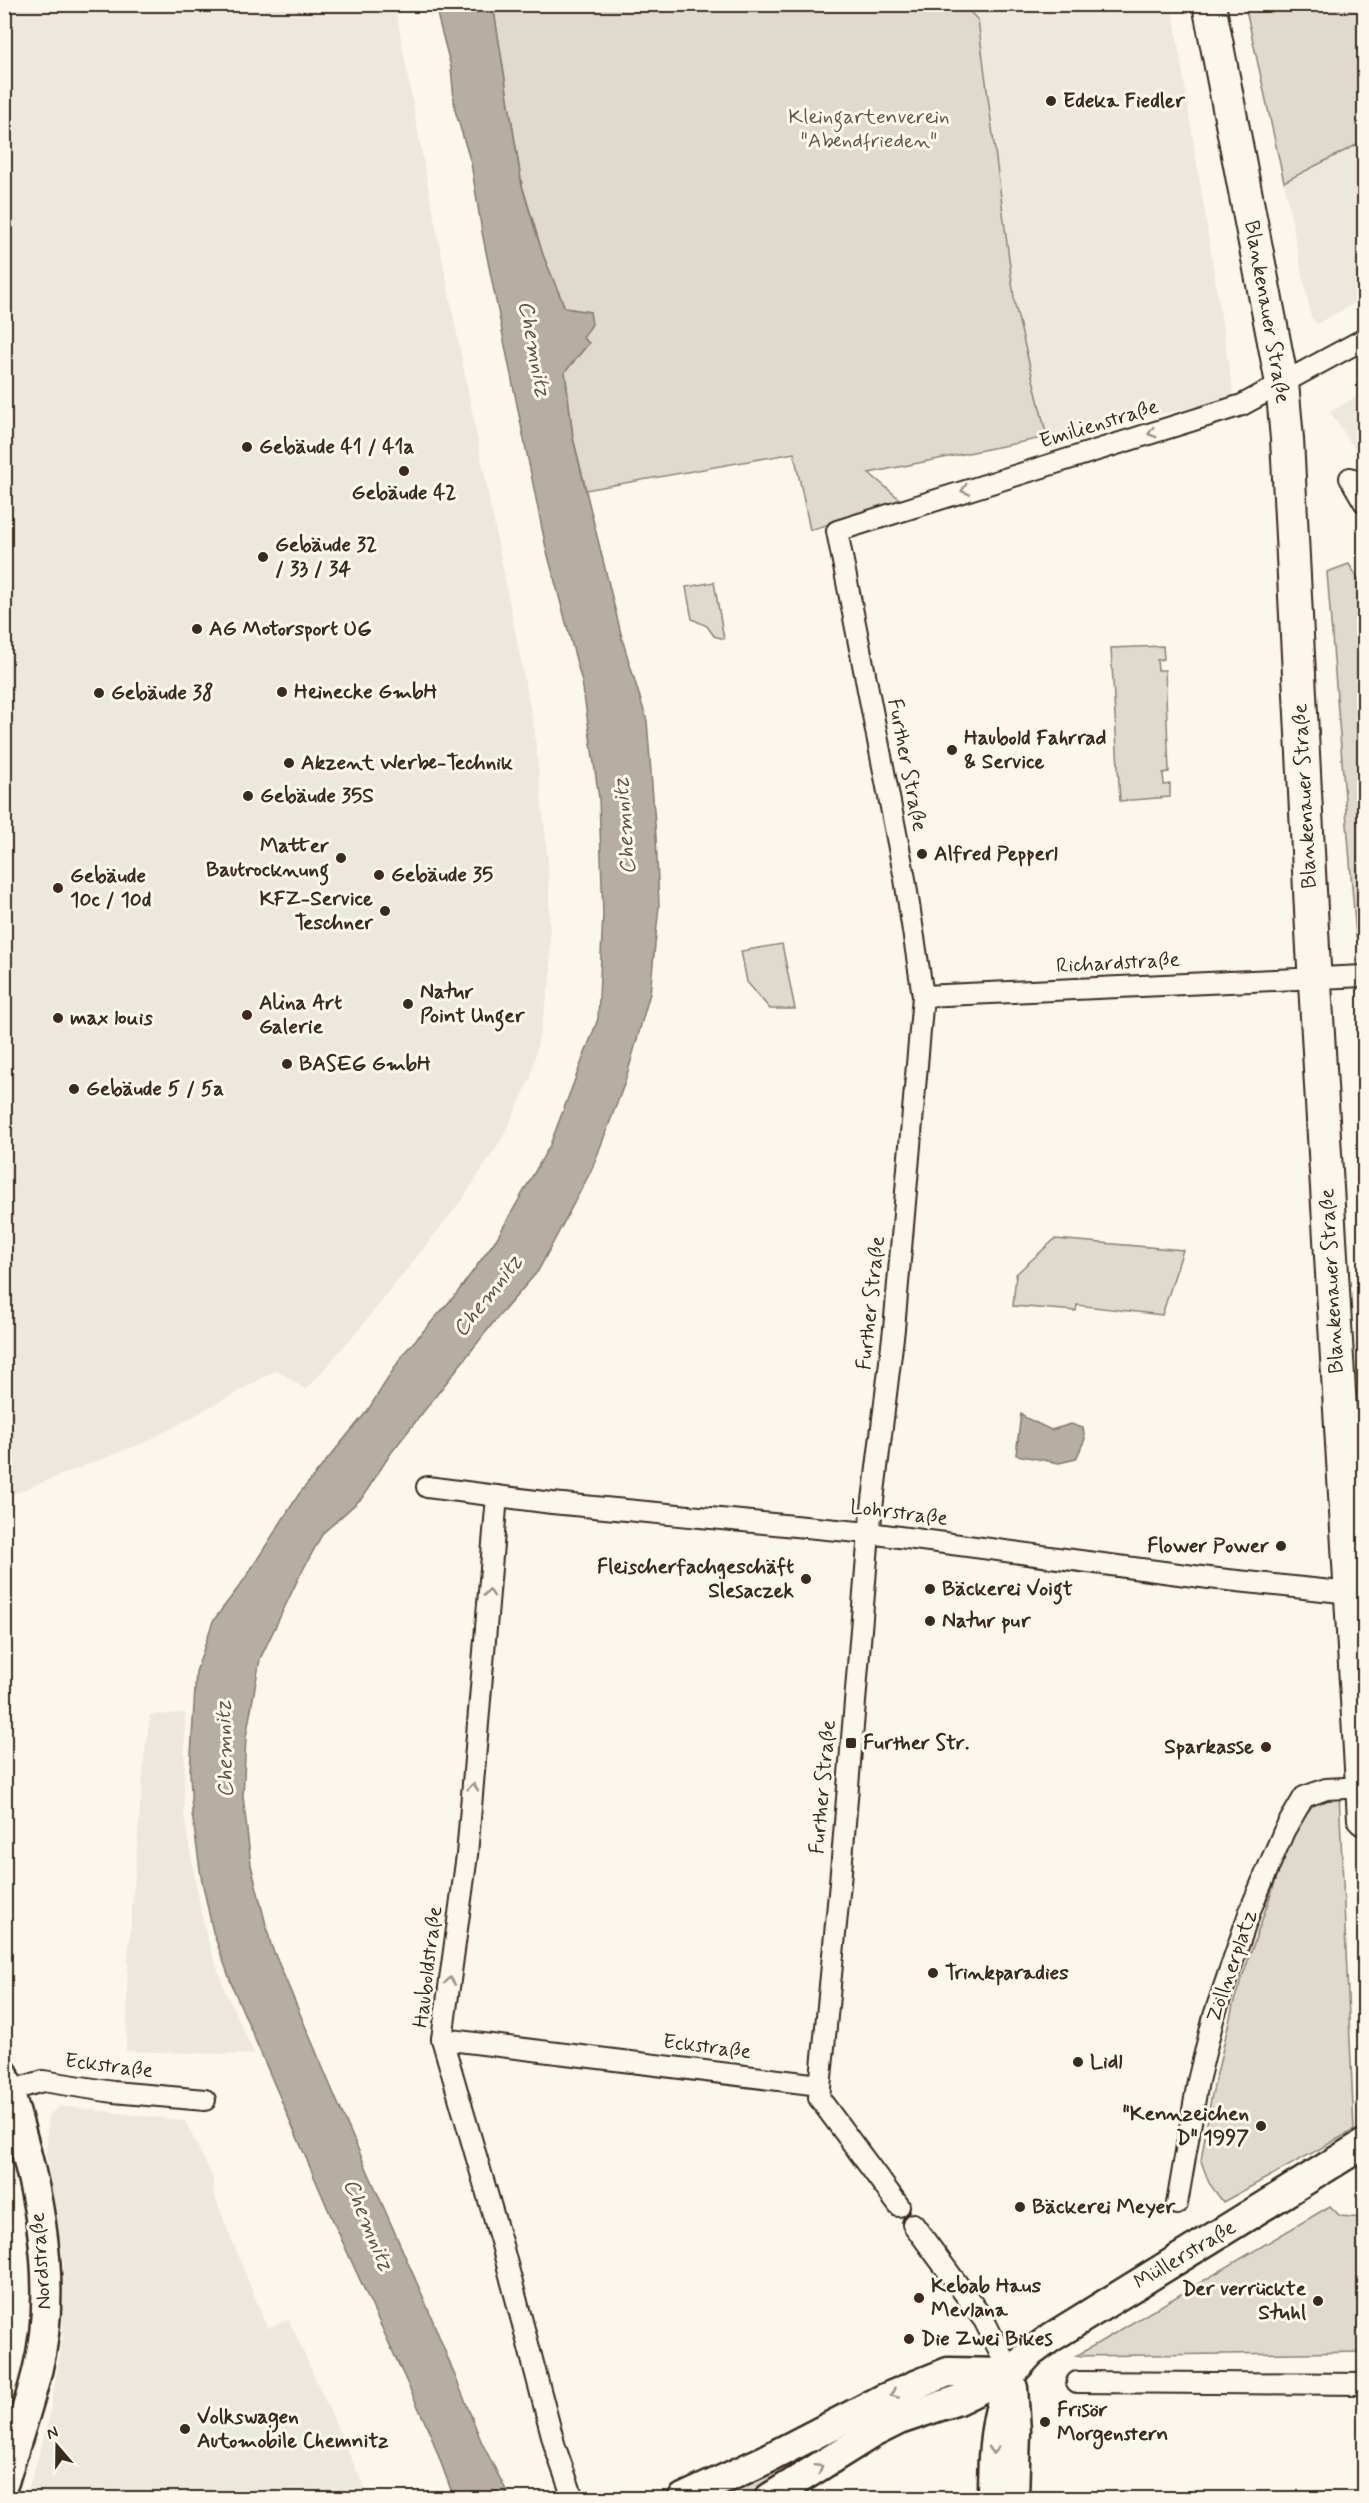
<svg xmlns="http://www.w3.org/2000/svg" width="1369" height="2503" font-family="Mynerve,sans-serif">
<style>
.built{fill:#ede8dd}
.green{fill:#dfd9ce;stroke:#8d8276;stroke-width:1.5}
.water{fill:#b6aea2;stroke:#85796d;stroke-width:1.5}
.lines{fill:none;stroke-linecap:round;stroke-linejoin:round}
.minor-casing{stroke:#3b2a1e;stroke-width:24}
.secondary-casing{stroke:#3b2a1e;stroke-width:33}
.primary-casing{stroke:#3b2a1e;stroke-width:36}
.minor{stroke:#fbf7ec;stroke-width:20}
.secondary{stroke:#fbf7ec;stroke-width:28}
.primary{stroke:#fbf7ec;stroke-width:32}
.oneway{stroke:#9b9085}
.poi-dot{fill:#3b2a1e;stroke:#fbf7ec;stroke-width:2}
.labels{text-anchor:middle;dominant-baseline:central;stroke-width:6;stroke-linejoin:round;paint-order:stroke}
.poi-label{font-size:21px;font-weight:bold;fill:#3b2a1e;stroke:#fbf7ec;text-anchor:start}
.park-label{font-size:21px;fill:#64564a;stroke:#fbf7ec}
.street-label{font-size:21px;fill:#3b2a1e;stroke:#fbf7ec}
.water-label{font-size:22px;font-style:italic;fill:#605246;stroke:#fbf7ec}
</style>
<rect width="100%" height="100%" fill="#fbf7ec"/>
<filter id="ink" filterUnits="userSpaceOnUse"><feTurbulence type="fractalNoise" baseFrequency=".0167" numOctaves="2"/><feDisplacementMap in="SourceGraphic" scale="12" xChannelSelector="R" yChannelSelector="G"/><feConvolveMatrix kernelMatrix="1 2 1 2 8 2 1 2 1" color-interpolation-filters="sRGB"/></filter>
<g filter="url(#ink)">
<g class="built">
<polygon points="5,4 395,5 426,176 534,728 548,860 551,977 531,1077 503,1137 462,1200 365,1322 306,1390 277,1370 148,1441 5,1497"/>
<polygon points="967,5 1172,5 1234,399 1047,437 1015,305"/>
<polygon points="1364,140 1364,298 1317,324 1311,317 1284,182"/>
<polygon points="1364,392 1364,462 1330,412"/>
<polygon points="185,1713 184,1814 194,1875 206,1934 225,1991 255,2055 126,2051 128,1960 144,1760 150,1715"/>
<polygon points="60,2106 185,2121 213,2178 214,2195 267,2328 289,2320 369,2498 26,2498 49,2419 63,2335 64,2261 46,2153 49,2115"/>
</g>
<g class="green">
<polygon points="493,5 967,5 969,11 978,20 1015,305 1047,437 869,473 903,502 810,530 794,453 586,490 573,438 565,371 589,343 582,338 590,312 565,308 543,255 522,185"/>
<polygon points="1245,5 1364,5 1364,141 1284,182"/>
<polygon points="1349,564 1364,588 1364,936 1356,937 1327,572"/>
<polygon points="714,582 724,639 714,636 707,626 692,619 686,587"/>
<polygon points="1163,646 1164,659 1157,660 1158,670 1165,670 1169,772 1163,773 1164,785 1170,784 1170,797 1120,801 1111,648"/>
<polygon points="782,944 795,1009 770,1009 747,982 741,951"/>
<polygon points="1055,1239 1183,1250 1162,1315 1077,1305 1076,1311 1013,1306 1016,1274"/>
<polygon points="1339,1793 1354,2130 1223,2202 1209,2183 1201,2161 1211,2099 1234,2001 1283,1859 1306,1808 1315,1799"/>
<polygon points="1330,2206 1340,2216 1362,2218 1364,2227 1364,2352 1076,2356"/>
<polygon points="945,2383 947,2391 829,2449 750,2498 708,2498"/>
</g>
<g class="water">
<polygon points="440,5 493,5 522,186 543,255 565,308 590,312 592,324 583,338 589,343 565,372 573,438 623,642 647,721 656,837 659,906 650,993 625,1082 592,1169 538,1271 493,1323 391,1453 362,1498 323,1533 299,1577 260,1659 246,1737 243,1796 251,1865 271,1945 336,2099 424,2299 482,2443 510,2498 454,2498 430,2433 334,2223 233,1988 213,1932 201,1876 192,1813 190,1772 196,1672 213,1621 244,1580 299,1494 368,1410 404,1353 457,1293 497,1238 550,1145 598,1019 603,914 599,798 582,682 546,548 482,232 471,163 455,110 451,67 438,18"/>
<polygon points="1021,1413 1026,1418 1051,1430 1071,1424 1083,1428 1085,1439 1076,1459 1059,1463 1016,1455"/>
</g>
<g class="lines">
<g class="minor-casing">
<g id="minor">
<polyline points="1350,478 1364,502"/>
<polyline points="923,996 1364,976"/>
<polyline points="427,1487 552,1503 869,1533 1209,1578 1360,1594"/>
<polyline points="497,1496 467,1855 442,2039 502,2245 555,2447 573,2498"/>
<polyline points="442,2039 820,2085"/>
<polyline points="9,2091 43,2081 113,2092 205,2100"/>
<polyline points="1177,2204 1198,2081 1214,2016 1251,1908 1284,1831 1304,1797 1326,1789 1363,1787"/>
<polyline points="899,2206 819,2098 840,1883 869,1533 894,1329 923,996 905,879 837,531 1242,405 1364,339"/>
<polyline points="913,2224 984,2320 1011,2374"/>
<polyline points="1077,2382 1364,2384"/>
</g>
</g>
<g class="secondary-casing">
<g id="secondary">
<path d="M4,2074C33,2169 62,2274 37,2372C28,2409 15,2445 4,2482"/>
<polyline points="1013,2388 1016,2431 1014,2498"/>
<polyline points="683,2498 765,2460 883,2399 916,2385 948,2372 1006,2373"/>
<polyline points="769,2498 873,2433 899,2420 958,2400 1011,2374 1030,2353 1052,2337 1364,2144"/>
<path d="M992,2498C992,2452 994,2417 1011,2374"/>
</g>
</g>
<g class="primary-casing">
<polyline id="primary" points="1209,4 1282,383 1287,439 1313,949 1364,1819"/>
</g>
<use href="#minor" class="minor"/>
<use href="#secondary" class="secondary"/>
<use href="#primary" class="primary"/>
</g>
<defs><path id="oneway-chevron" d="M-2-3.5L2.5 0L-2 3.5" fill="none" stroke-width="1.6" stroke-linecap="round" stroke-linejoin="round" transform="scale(1.5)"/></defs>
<g class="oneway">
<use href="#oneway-chevron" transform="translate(1152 433) rotate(163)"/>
<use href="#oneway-chevron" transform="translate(965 490) rotate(162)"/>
<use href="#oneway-chevron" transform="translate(489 1593) rotate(-86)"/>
<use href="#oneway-chevron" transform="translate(473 1787) rotate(-85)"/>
<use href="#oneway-chevron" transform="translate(450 1981) rotate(-82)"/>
<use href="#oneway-chevron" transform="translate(894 2394) rotate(156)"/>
<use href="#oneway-chevron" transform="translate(993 2450) rotate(93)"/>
<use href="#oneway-chevron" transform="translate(819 2468) rotate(-32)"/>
</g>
</g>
<g class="poi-dot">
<circle cx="1051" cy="101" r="6"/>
<circle cx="247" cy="447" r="6"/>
<circle cx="404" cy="471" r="6"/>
<circle cx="263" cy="557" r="6"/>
<circle cx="197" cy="629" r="6"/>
<circle cx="282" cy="692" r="6"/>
<circle cx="99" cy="693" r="6"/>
<circle cx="952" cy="750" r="6"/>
<circle cx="289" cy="763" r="6"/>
<circle cx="248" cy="796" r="6"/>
<circle cx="922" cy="854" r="6"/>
<circle cx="341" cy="858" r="6"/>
<circle cx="379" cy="875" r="6"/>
<circle cx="58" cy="888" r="6"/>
<circle cx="385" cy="911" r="6"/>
<circle cx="408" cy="1004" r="6"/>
<circle cx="247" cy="1015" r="6"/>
<circle cx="58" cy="1018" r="6"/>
<circle cx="287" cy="1064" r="6"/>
<circle cx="74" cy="1089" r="6"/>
<circle cx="1281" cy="1546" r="6"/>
<circle cx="806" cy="1579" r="6"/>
<circle cx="930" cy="1589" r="6"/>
<circle cx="930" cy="1621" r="6"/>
<rect x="845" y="1737" width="12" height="12" rx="3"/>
<circle cx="1266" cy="1747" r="6"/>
<circle cx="933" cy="1973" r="6"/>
<circle cx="1078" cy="2062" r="6"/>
<circle cx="1261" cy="2126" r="6"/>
<circle cx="1020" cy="2207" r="6"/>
<circle cx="919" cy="2298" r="6"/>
<circle cx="1318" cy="2301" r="6"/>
<circle cx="909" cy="2339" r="6"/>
<circle cx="1045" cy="2422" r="6"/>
<circle cx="185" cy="2429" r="6"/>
</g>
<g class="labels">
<g class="poi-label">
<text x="1063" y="101">Edeka Fiedler</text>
<text x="259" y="447">Gebäude 41 / 41a</text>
<text x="404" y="493" text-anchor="middle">Gebäude 42</text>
<text x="275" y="545">Gebäude 32<tspan x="275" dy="24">/ 33 / 34</tspan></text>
<text x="209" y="629">AG Motorsport UG</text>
<text x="294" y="692">Heinecke GmbH</text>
<text x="111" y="693">Gebäude 38</text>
<text x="964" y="738">Haubold Fahrrad<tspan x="964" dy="24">&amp; Service</tspan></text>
<text x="301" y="763">Akzent Werbe-Technik</text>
<text x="260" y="796">Gebäude 35S</text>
<text x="329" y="846" text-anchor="end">Matter<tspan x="329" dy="24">Bautrocknung</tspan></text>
<text x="934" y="854">Alfred Pepperl</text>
<text x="391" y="875">Gebäude 35</text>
<text x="70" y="876">Gebäude<tspan x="70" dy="24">10c / 10d</tspan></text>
<text x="373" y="899" text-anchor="end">KFZ-Service<tspan x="373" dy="24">Teschner</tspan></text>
<text x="420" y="992">Natur<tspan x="420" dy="24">Point Unger</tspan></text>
<text x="259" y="1003">Alina Art<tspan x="259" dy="24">Galerie</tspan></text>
<text x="70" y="1018">max louis</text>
<text x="299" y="1064">BASEG GmbH</text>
<text x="86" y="1089">Gebäude 5 / 5a</text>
<text x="1269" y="1546" text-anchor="end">Flower Power</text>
<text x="794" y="1567" text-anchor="end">Fleischerfachgeschäft<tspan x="794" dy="24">Slesaczek</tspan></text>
<text x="942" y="1589">Bäckerei Voigt</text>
<text x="942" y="1621">Natur pur</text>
<text x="863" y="1743">Further Str.</text>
<text x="1254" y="1747" text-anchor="end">Sparkasse</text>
<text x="945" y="1973">Trinkparadies</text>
<text x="1090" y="2062">Lidl</text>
<text x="1249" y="2114" text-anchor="end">"Kennzeichen<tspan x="1249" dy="24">D" 1997</tspan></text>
<text x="1032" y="2207">Bäckerei Meyer</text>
<text x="931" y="2286">Kebab Haus<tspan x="931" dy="24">Mevlana</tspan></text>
<text x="1306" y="2289" text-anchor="end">Der verrückte<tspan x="1306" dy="24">Stuhl</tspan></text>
<text x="921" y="2339">Die Zwei Bikes</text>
<text x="1057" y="2410">Frisör<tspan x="1057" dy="24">Morgenstern</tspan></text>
<text x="197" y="2417">Volkswagen<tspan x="197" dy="24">Automobile Chemnitz</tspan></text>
</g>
<g class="park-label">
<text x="869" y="117">Kleingartenverein<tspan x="869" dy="24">"Abendfrieden"</tspan></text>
</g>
<g class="street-label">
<text transform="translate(1267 312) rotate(80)">Blankenauer Straße</text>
<text transform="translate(1099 424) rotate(-17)">Emilienstraße</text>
<text transform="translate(907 765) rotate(79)">Further Straße</text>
<text transform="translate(1305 796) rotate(-93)">Blankenauer Straße</text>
<text transform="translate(1118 963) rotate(-3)">Richardstraße</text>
<text transform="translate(1332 1281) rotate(-93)">Blankenauer Straße</text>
<text transform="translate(871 1303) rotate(-84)">Further Straße</text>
<text transform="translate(899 1513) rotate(7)">Lohrstraße</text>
<text transform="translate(823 1787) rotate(-85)">Further Straße</text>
<text transform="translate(1232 1966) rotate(-71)">Zöllnerplatz</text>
<text transform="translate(428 1967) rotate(-83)">Hauboldstraße</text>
<text transform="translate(707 2047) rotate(7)">Eckstraße</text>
<text transform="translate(109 2066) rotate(7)">Eckstraße</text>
<text transform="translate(1185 2255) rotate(-31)">Müllerstraße</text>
<text transform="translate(41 2261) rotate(-94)">Nordstraße</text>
</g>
<g class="water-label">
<text transform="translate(534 349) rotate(79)">Chemnitz</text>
<text transform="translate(625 826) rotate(-95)">Chemnitz</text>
<text transform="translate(488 1296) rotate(-52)">Chemnitz</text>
<text transform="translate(225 1749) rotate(-92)">Chemnitz</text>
<text transform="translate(368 2225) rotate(67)">Chemnitz</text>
</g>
</g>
<rect width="1369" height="2503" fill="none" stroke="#fbf7ec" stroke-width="24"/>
<rect x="12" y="12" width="1345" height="2479" fill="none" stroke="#3b2a1e" stroke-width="2" filter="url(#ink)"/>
<g transform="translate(57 2446) rotate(340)" stroke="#fbf7ec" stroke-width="4.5" paint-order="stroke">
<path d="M0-4.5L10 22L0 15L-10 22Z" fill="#3b2a1e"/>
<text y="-9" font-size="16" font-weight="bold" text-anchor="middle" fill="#3b2a1e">N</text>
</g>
</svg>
